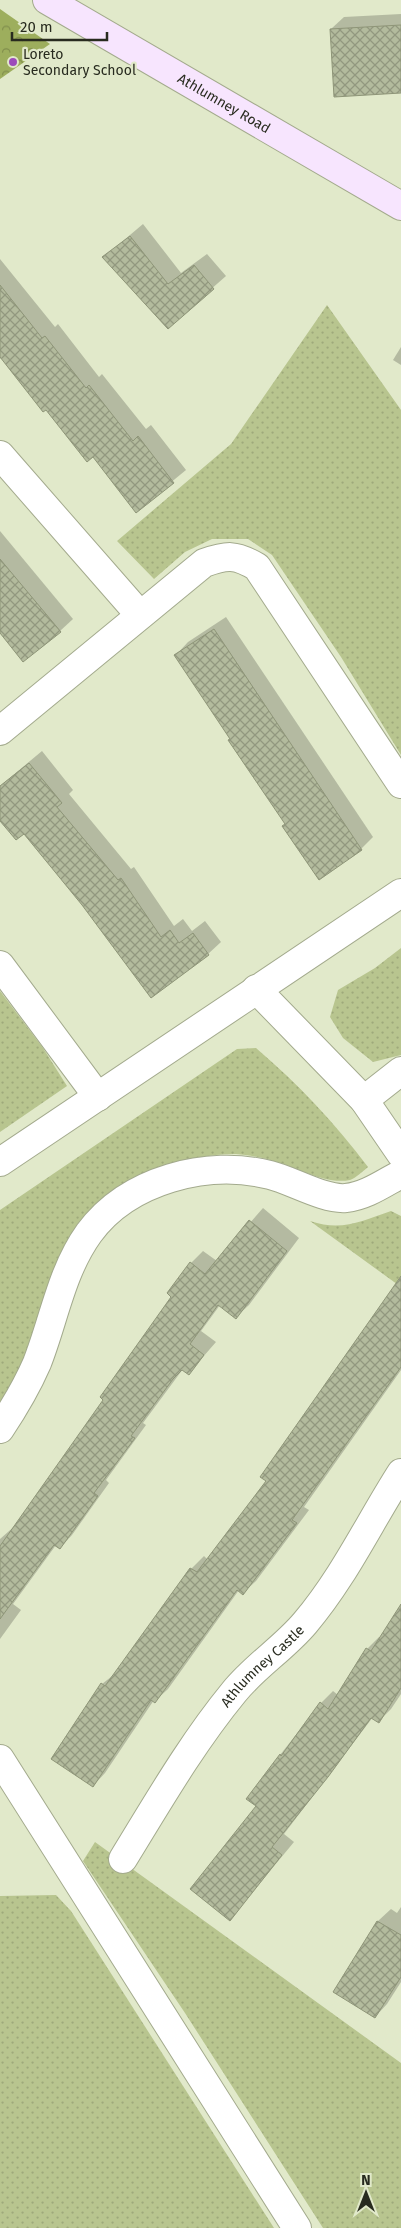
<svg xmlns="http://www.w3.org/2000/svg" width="401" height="2228" font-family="'Fira Sans',sans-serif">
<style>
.green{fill:url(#green-dots)}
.forest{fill:url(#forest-crowns)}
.shadow{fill:#0003}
.building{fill:url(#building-cross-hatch);stroke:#8e9578}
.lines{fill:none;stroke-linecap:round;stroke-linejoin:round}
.minor-casing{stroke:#a3aa8d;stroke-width:30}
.secondary-casing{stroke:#a3aa8d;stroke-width:30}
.minor{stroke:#fff;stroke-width:28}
.secondary{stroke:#f7e5fe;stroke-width:28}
.poi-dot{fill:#9c4bba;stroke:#e1e9ca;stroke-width:2}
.labels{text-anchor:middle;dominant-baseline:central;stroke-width:4.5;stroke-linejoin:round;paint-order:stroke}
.poi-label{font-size:14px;fill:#282b1f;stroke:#e1e9ca;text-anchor:start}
.street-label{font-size:14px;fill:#282b1f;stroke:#e1e9ca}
</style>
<defs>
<pattern id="green-dots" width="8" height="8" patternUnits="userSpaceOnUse" patternTransform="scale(1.25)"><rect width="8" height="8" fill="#b8c58f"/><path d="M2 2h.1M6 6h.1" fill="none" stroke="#9ea97b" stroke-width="1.8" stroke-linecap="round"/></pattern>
<pattern id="forest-crowns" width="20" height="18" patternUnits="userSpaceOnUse" patternTransform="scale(1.25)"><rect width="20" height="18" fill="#9dae5d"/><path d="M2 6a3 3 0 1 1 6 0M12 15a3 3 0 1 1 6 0" fill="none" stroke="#808e4c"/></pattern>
<pattern id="building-cross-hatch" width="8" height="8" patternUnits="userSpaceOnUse" patternTransform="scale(1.25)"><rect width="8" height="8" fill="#b3bb9d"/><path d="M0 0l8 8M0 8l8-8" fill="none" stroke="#92987f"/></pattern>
</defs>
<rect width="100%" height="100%" fill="#e1e9ca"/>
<g class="green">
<polygon points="327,305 401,410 401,755 341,657 272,555 248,539 212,539 185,552 154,579 117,541 231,444"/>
<polygon points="401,948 401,1055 373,1062 343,1038 330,1017 338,990 375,968"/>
<polygon points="0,991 43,1048 67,1086 0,1132"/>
<path d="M256,1048C298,1084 335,1123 368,1167C363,1171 356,1178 350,1180C325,1185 297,1167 273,1161C262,1157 247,1155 236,1154C190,1153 122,1177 90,1211C39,1265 42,1347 0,1406V1210L237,1049Z"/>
<path d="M391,1211L401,1216V1287L310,1221C342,1232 361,1221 391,1211Z"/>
<polygon points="95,1842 401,2063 401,2228 323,2228 185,2013 83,1861"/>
<polygon points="56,1895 71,1911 274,2228 0,2228 0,1896"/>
</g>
<polygon class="forest" points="0,9 50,44 0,79"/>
<g class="shadow">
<polygon points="401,14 401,92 331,29 344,17"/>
<polygon points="143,224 181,273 207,254 226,276 168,327 104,257"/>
<polygon points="0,259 55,327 58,324 99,377 102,374 146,429 151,425 186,470 136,511 93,456 2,357 0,359"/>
<polygon points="401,347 401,365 393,360"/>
<polygon points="0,531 73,619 60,631 0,632"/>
<polygon points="226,617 373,837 361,849 286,824 176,655 188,642"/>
<polygon points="42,751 73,790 69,794 131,869 134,867 174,926 183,919 192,931 205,921 221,942 208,954 151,997 83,904 24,832 0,819 0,786"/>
<polygon points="263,1208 299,1238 249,1305 236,1317 220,1305 201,1331 216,1342 189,1373 183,1369 143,1423 146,1425 106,1480 109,1483 72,1535 60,1548 56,1545 13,1604 21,1610 0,1639 0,1539 17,1524 105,1400 173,1296 191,1263 203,1251 217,1261"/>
<polygon points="401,1283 401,1370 304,1507 309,1510 256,1581 243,1593 239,1590 168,1689 155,1701 154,1700 105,1773 93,1786 102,1684 116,1673 191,1569 204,1556 208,1560 268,1481"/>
<polygon points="401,1606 401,1694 391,1709 379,1721 373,1717 284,1834 294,1842 230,1919 258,1806 280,1755 321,1703 333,1691 338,1695 367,1649 379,1637 381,1638"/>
<polygon points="401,1907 401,1982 387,2004 375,2017 334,1991 378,1921 391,1909 397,1913"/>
</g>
<g class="building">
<polygon points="401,25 401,93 334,97 330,29"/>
<polygon points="130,236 168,284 194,265 214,289 168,329 102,257"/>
<polygon points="0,285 42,338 45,336 86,388 89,385 133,441 138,436 174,483 136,513 93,457 87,462 46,410 43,412 0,357"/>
<polygon points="0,559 61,632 23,662 0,633"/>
<polygon points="214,629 362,850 319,880 282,826 285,824 228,740 230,739 174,655"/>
<polygon points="29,763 62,803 57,807 118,880 121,878 161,937 170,930 179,943 193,933 209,955 151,998 82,905 24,834 16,840 0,821 0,786"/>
<polygon points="249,1220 287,1251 236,1319 218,1305 190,1344 204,1355 189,1375 182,1370 173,1379 131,1436 135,1438 94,1493 98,1496 60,1549 54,1545 0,1619 0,1546 103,1400 100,1397 171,1297 167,1293 190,1262 205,1274"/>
<polygon points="401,1276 401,1367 292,1520 297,1523 243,1595 237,1590 155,1703 151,1700 93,1787 51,1759 101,1683 105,1686 190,1568 197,1572 266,1481 260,1477"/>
<polygon points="401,1604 401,1688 379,1723 371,1718 328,1777 272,1847 282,1855 230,1921 190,1889 256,1806 246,1799 280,1754 281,1756 320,1702 328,1709 366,1648 371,1651"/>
<polygon points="377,1921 401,1935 401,1977 375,2018 333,1992"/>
</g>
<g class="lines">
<g class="minor-casing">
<g id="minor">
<polyline points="0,455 140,615"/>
<path d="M0,731L204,563C227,555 235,554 257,567L401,784"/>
<polyline points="0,965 98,1097"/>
<polyline points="256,989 364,1100 401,1154"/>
<polyline points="364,1100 401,1071"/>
<polyline points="0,1162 401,893"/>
<path d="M0,1429C14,1408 27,1386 37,1363C54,1320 61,1272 89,1233C128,1180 207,1159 270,1175C291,1180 324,1200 346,1198C366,1196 384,1183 401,1174"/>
<polyline points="0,1759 297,2228"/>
<path id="s1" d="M123,1859C158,1802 192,1743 234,1692C255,1666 284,1648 305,1623C344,1577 369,1523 401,1473"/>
</g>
</g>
<g class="secondary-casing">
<g id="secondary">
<path id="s2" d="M47,0L401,206"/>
</g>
</g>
<use href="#minor" class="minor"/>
<use href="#secondary" class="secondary"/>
</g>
<circle class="poi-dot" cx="13" cy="62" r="5"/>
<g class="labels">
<g class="poi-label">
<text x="23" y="54">Loreto<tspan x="23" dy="16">Secondary School</tspan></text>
</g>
<g class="street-label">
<text stroke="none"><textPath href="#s2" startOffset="205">Athlumney Road</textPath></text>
<text stroke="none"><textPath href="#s1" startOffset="239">Athlumney Castle</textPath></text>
</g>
</g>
<g transform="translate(366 2193)" stroke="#e1e9ca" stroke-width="4" paint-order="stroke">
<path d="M0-4L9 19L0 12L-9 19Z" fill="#282b1f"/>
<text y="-8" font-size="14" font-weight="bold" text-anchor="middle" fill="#282b1f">N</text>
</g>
<path d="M12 32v8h95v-8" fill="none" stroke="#282b1f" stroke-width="2.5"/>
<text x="20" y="32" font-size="15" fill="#282b1f" stroke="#e1e9ca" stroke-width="4" paint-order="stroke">20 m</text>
</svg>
